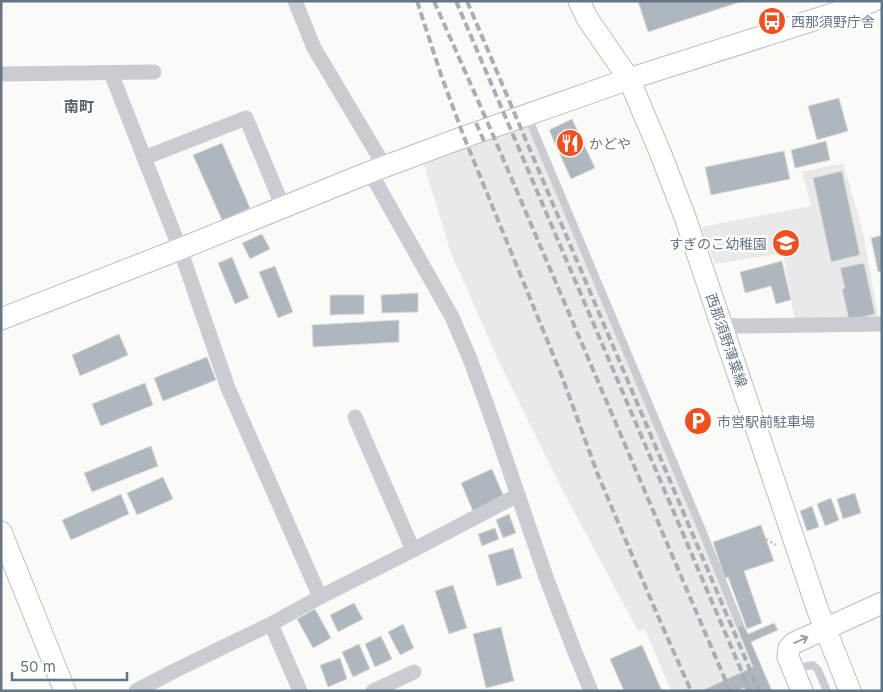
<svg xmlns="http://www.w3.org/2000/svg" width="883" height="692" font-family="Inter,'Noto Sans JP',sans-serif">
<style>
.built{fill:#e8e9e8}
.building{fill:#adb7bd;stroke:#dcdcd9}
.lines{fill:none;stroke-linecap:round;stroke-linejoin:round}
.secondary-casing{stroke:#b9bfc4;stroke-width:23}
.path{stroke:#c0c3c5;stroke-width:2.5;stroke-dasharray:2.5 2.5;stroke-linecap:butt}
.lane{stroke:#c9cdd1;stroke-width:8}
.street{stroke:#c9cdd1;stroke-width:15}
.secondary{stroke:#fff;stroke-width:21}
.rail{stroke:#a7aeb4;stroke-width:4;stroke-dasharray:8 4;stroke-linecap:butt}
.oneway{stroke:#919faa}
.labels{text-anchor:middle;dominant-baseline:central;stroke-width:5;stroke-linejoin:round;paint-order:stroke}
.poi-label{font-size:14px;fill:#627685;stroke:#fff;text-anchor:start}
.street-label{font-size:14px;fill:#627685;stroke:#fff}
.neighbourhood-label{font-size:15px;font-weight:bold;fill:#54646f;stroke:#fff}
</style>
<rect width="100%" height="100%" fill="#fafaf7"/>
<g class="built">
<polygon points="528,123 701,534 735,625 765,691 671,691 645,629 638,631 562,489 501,366 451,253 423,162"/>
<polygon points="843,163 863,232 879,321 795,321 783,253 715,264 701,227 811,206 802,172"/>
</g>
<g class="building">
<polygon points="638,1 743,1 648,32"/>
<polygon points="839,98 848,131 817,140 808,106"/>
<polygon points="572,119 595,168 571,179 549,130"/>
<polygon points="826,141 830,160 795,168 791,150"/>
<polygon points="222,143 250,208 222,220 193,155"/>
<polygon points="784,151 790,179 711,195 705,167"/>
<polygon points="842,171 860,255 831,262 813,178"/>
<polygon points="262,234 270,249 250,259 242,243"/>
<polygon points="882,235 882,271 878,272 871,238"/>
<polygon points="232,257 249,298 235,304 218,263"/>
<polygon points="782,261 791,300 776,304 771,286 745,293 740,272"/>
<polygon points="864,263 875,314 849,320 842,289 845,288 840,268"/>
<polygon points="275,266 293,312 278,318 259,272"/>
<polygon points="418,293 418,312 382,313 381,295"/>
<polygon points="330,295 364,295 364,314 330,315"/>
<polygon points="399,320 399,342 313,347 312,325"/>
<polygon points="119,334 128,355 80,376 72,355"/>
<polygon points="207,357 216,380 163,401 154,378"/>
<polygon points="145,383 153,405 101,426 92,404"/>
<polygon points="151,446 158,466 92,492 84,473"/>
<polygon points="492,469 504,497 473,511 461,483"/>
<polygon points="163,477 173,499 137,515 127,493"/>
<polygon points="855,493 861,513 843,519 837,499"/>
<polygon points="121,494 129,514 71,540 62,520"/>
<polygon points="831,498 839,520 825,526 817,504"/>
<polygon points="812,506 819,527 807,531 800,511"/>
<polygon points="509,514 516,533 503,538 496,520"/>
<polygon points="761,525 774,561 744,571 762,623 747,629 728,577 725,578 713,542"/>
<polygon points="495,528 499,539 482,546 478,534"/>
<polygon points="513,548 522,578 497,586 488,555"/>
<polygon points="453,585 467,628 449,634 435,591"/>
<polygon points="354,603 363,619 338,632 330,615"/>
<polygon points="315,609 331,638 313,648 297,619"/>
<polygon points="742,622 748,634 774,623 778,630 751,642 772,691 745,691 744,688 737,691 701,691 753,667 736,625"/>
<polygon points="403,624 414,648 400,655 388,632"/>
<polygon points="501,627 514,681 486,688 473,634"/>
<polygon points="381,636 392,659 375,667 365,644"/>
<polygon points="359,644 370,669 353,677 342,652"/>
<polygon points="642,645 662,691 624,691 610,659"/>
<polygon points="340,658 347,679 328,687 320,665"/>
</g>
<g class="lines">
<g class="secondary-casing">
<g id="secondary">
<polyline points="579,1 587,18 629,79 660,152 685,217 817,608 850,691"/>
<polyline points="1,319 180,249 370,172 464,137 629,79 873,1"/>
<polyline points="1,532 65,691"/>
<polyline points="802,691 788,657 789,648 794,643 882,603"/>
</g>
</g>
<polyline class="path" points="766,539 776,545"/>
<g class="lane">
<polyline points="528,117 704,535 739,623"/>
<polyline points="795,670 803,667 813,665 818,670 827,691"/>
</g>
<g class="street">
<polyline points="295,1 314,48 385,167"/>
<polyline points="111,73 180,249 228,388 320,597"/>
<polyline points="1,74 154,72"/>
<polyline points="144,158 246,118 283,207"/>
<polyline points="370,172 452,317 470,359 493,422 546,577 574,650 591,691"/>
<polyline points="723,325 740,326 882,324"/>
<polyline points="355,417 413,550"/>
<polyline points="271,624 300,691"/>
<polyline points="136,691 174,671 271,624 320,597 413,550 518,495"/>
<polyline points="373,691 414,672"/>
</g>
<use href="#secondary" class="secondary"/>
<g class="rail">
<polyline points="417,1 441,75 464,137 561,374 598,475 657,614 691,691"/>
<polyline points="434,1 490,128 730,691"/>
<polyline points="456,1 750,691"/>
<polyline points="467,1 759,691"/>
<polyline points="476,123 484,141"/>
</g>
</g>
<defs><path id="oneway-shaft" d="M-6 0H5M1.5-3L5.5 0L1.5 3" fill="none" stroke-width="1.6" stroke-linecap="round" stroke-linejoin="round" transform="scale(1.25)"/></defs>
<use class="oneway" href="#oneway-shaft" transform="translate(801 640) rotate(-24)"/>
<defs>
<g id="bus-disc" transform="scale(1.4375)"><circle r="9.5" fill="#f54d1c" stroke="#fff"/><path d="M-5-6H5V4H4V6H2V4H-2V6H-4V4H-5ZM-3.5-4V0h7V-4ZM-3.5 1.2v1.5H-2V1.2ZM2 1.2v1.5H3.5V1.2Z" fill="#fff"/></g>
<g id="restaurant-disc" transform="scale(1.4375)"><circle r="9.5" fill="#f54d1c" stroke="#fff"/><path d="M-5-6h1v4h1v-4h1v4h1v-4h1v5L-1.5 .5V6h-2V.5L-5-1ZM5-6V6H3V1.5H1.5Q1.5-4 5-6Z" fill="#fff"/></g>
<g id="school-disc" transform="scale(1.4375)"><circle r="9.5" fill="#f54d1c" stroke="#fff"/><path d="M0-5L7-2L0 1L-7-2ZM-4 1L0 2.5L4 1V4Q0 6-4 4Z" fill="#fff"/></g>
<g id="parking-disc" transform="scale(1.4375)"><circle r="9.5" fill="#f54d1c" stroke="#fff"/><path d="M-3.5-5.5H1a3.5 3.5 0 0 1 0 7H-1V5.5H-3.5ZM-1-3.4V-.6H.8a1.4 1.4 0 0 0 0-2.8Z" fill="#fff"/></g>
</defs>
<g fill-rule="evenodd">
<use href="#bus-disc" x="772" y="21"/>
<use href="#restaurant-disc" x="570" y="143"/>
<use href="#school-disc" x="786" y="243"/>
<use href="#parking-disc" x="698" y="421"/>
</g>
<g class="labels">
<g class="poi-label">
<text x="791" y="21">西那須野庁舎</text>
<text x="589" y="143">かどや</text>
<text x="767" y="243" text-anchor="end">すぎのこ幼稚園</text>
<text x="717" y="421">市営駅前駐車場</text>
</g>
<g class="street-label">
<text transform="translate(727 340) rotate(71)">西那須野薄葉線</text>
</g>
<g class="neighbourhood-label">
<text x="79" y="106">南町</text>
</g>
</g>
<rect width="883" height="692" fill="none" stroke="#627685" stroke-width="5"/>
<path d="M12 672v8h115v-8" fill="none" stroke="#627685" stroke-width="2.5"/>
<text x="20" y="672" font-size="15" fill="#627685" stroke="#ffffff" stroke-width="4" paint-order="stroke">50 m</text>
</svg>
